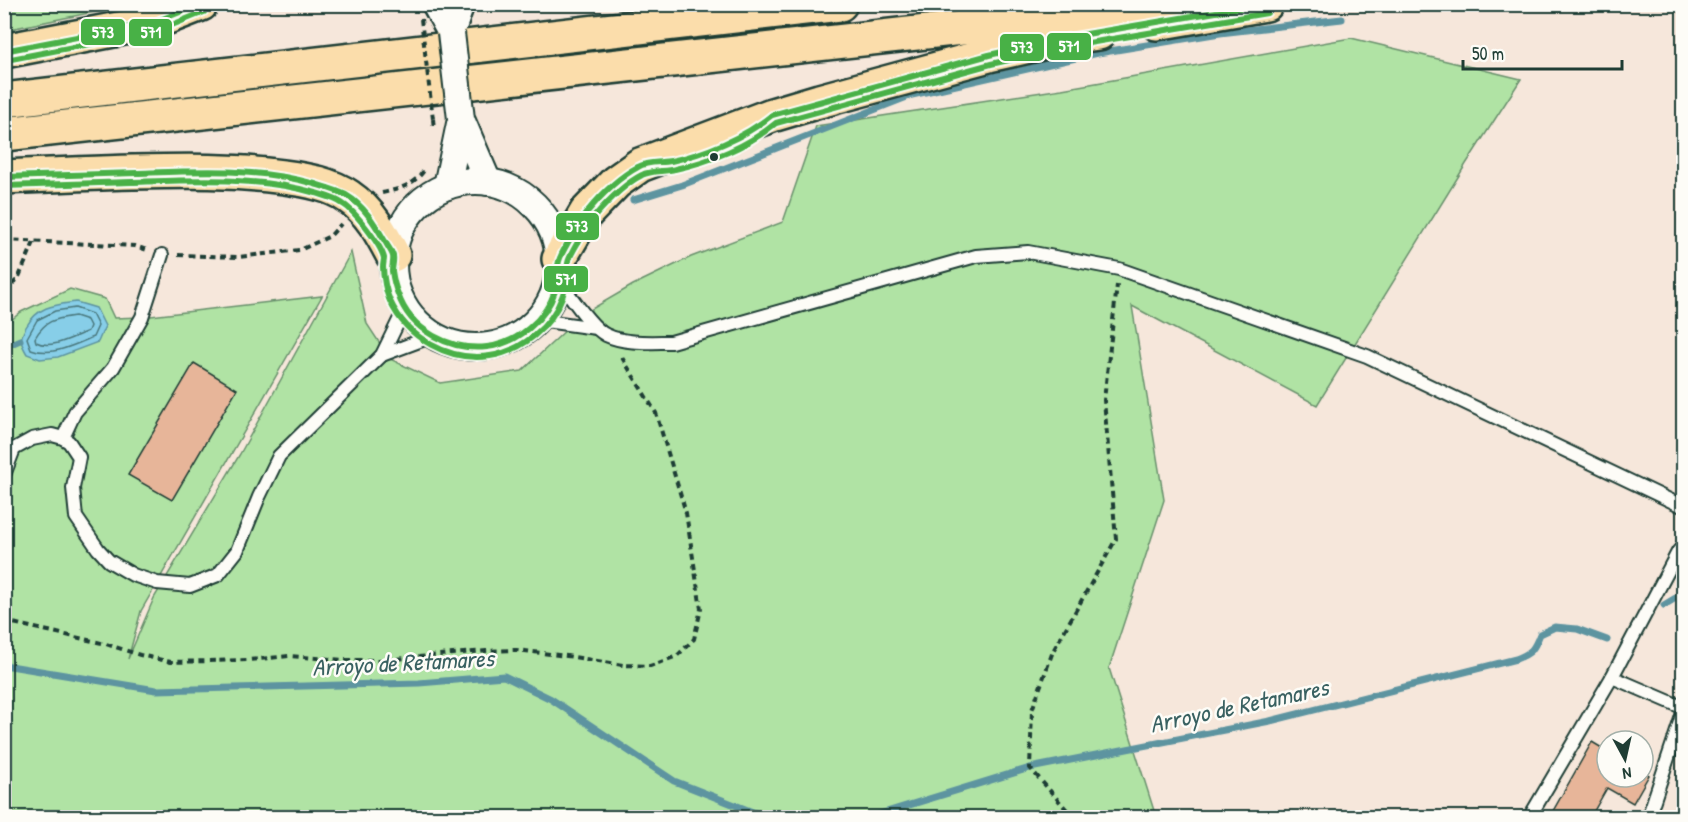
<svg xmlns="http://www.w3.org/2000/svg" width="1688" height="822" font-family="'Patrick Hand',sans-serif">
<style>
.green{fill:#b0e3a4;stroke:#68906c;stroke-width:1.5}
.water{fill:#87cee8;stroke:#5d94a0;stroke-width:1.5}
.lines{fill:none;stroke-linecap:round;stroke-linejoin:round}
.shore{stroke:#49777c;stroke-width:1.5}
.stream{stroke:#5d94a0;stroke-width:7}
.building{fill:#e7b599;stroke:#1f3d34;stroke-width:1.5}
.service-casing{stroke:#1f3d34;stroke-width:16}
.minor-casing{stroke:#1f3d34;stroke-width:30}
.trunk-casing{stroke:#1f3d34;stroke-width:38}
.path{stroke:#1f3d34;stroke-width:4;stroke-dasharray:6 4.5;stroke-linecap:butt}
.service{stroke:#fdfcf7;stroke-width:12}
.minor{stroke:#fdfcf7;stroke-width:26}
.trunk{stroke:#fbddab;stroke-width:33}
.minor-bridge-casing{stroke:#1f3d34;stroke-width:30;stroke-linecap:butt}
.path-bridge{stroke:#1f3d34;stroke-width:4;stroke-dasharray:6 4.5;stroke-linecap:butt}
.minor-bridge{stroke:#fdfcf7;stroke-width:26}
.bus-1-casing{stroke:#fdfcf7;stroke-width:10}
.bus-2-casing{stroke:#fdfcf7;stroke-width:10}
.bus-1{stroke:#48b146;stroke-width:6}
.bus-2{stroke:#48b146;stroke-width:6}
.bus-dot{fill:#1f3d34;stroke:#fdfcf7;stroke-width:2}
.labels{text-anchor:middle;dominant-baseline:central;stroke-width:5;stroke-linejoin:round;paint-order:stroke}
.water-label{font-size:24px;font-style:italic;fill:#396161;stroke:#fdfcf7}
.line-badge{stroke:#fdfcf7;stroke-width:2}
.badge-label{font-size:16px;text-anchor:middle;font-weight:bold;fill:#fff}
</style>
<rect width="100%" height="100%" fill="#f6e7db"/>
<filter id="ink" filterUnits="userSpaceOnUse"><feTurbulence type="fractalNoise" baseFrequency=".0167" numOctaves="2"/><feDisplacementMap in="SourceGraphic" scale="12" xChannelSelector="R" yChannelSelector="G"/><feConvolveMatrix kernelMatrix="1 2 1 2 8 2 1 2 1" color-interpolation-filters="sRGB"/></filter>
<g filter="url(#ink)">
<g class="green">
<polygon points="5,4 129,4 129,5 5,30"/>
<polygon points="1351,38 1521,79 1466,164 1317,405 1132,306 1164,500 1109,668 1156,817 5,818 4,326 21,312 70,289 105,299 114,318 142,317 322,296 141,611 128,659 154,598 240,454 351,252 367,324 390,359 440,383 522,371 583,314 633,285 691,257 783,222 816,126 1062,89"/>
</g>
<path class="water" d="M76,302L96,308L105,326L98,342L58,357L40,359L27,354C20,342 19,340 26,327C38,306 54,305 76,302Z"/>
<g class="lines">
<g class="shore">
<path d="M75,308L92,314L98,326L93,337C74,345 51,357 31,349L27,338L37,320L55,311Z"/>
<path d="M75,316L87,320L90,326L88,331C73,337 51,350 36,342L35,338C45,320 55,319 75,316Z"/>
</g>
<g class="stream">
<polyline points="633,200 682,185 912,95 1098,53 1220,33 1342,19"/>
<polyline points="4,347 20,340"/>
<polyline points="1664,605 1684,593"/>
<polyline points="4,665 156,690 419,683 504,676 551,699 674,781 768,818"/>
<path d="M867,818L1030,768L1270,721L1516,659C1532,653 1534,649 1540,634L1555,627L1577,629L1607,640"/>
</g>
</g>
<g class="building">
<polygon points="194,363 237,389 172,500 128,475"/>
<polygon points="1592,742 1607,751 1607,777 1643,777 1643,771 1649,775 1633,803 1607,788 1590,818 1549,818"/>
</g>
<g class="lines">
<g class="service-casing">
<g id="service">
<path d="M558,279C569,294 591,328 606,335C625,344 650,342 671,342L976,256L1028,252L1119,269L1367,356L1684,507"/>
<polyline points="538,320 596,328"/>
<polyline points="382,355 433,336"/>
<polyline points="63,438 75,412 113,368 142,317 162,255"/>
<polyline points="4,475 14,449 32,439 52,435 63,438 69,442 79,457 73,488 76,517 98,549 109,561 133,575 157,583 190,586 218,575 237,551 259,497 279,456 382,355 405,308"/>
<polyline points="1612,677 1684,708"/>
<polyline points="1529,818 1612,677 1678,552 1684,545"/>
<polyline points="1648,818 1684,710"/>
</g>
</g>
<g class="minor-casing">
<g id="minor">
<polyline points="435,4 451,33"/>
<polyline points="451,33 461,4"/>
<polyline points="461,119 488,182"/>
<circle cx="476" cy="264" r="83"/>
<polyline points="447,186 461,119"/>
</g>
</g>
<g class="trunk-casing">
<g id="trunk">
<polyline points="1156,23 1266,4"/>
<polyline points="4,51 155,22 201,4"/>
<polyline points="4,100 840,4"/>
<polyline points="4,134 1179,4"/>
<path d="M4,177C47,175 90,173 133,172C184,171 234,170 284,177C306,180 331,184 349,197C370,211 382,234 393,255"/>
<polyline points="559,259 586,213 616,182 640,165 772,115 819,101 989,55 1069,37 1099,33"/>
</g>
</g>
<g class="path">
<polyline points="433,119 434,129"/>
<path d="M382,193C401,189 415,184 426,168"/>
<polyline points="4,240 135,246 147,250"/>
<polyline points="178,255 238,257 300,250 330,236 341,224"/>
<polyline points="4,291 18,279 35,240"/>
<polyline points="4,621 106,644 140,655 171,662 249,660 289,656 345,660 383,660 486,651 516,650 567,656 623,665 650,666 677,656 694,639 701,609 686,513 656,413 621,356"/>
<polyline points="1074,818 1030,768 1032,710 1053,651 1116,539 1104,400 1117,285"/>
</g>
<use href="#service" class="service"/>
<use href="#minor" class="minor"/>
<use href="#trunk" class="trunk"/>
<g class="minor-bridge-casing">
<polyline id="minor-bridge" points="451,33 461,119"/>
</g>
<polyline class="path-bridge" points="421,19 433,119"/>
<use href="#minor-bridge" class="minor-bridge"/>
<g class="bus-1-casing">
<g id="bus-1">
<polyline points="4,51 155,22 200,4"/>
<path d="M4,177C48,176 92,174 136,173C195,171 257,167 315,184C325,187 336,190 346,195C365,206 376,226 386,243C388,247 392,252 393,256C394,261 392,266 392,271C393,278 395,287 398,294C410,331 451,351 487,347C517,344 546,319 555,291C558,280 556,267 560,258C564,248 581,220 587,212C601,195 619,177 638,167C647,161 661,163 671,161C705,154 745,137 772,115L989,55L1069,37L1263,4"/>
</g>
</g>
<g class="bus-2-casing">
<g id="bus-2">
<polyline points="6,60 157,31 204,12"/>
<path d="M4,186C47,185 89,183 131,182C193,180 256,176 316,193C325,196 335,198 343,204C355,211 381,245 384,258C384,261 383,264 383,267C383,277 386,292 390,301C407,338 449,362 490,356C522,351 551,327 562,297C567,286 566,275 568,263C569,255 589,224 594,217C607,202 624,184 642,175C651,170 665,172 675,169C711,161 748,146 776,123L991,64L1071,46L1267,13"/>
</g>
</g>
<use href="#bus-1" class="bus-1"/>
<use href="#bus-2" class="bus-2"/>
</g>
</g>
<circle class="bus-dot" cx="714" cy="157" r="5"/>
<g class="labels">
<g class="water-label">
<text transform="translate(403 662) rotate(-3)">Arroyo de Retamares</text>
<text transform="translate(1239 705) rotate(-12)">Arroyo de Retamares</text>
</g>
</g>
<g class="line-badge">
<rect x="80" y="18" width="46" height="28" rx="6" fill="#48b146"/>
<rect x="128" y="18" width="45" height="29" rx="6" fill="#48b146"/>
<rect x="1046" y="32" width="46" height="29" rx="6" fill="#48b146"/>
<rect x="999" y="33" width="46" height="29" rx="6" fill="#48b146"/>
<rect x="555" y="212" width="45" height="29" rx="6" fill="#48b146"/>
<rect x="543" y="265" width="46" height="28" rx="6" fill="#48b146"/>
</g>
<g class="badge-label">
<text x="103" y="38">573</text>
<text x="151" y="38">571</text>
<text x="1069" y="52">571</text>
<text x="1022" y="53">573</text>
<text x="577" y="232">573</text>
<text x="566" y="285">571</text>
</g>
<rect width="1688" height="822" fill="none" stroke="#fdfcf7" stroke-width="24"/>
<rect x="12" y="12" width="1664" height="798" fill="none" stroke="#1f3d34" stroke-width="2" filter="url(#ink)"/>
<g transform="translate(1625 759) rotate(172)"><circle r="28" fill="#fdfcf7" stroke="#a4b0a9" stroke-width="1.5"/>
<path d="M0-4.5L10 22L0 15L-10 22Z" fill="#1f3d34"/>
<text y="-9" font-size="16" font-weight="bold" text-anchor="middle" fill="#1f3d34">N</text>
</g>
<path d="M1463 60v9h159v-9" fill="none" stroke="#1f3d34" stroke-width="3"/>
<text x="1472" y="60" font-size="18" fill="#1f3d34" stroke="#fdfcf7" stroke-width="4.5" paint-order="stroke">50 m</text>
</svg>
